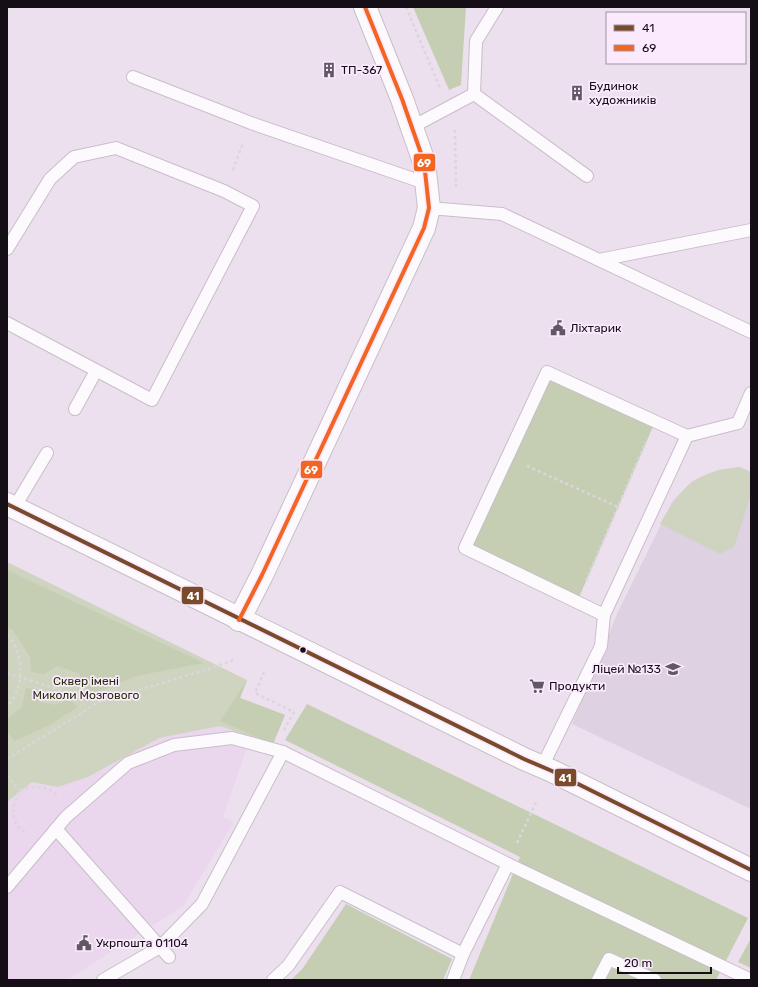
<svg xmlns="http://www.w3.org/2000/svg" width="758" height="987" font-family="Rubik,sans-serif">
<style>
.built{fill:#ead6ed}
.education{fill:#ded1e2}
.green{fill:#ced4bf}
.forest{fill:#c5ceb3}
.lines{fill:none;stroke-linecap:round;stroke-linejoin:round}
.service-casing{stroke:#c8bec9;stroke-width:14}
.tertiary-casing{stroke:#c8bec9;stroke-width:24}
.path{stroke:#dad6da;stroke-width:2.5;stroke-dasharray:3 3;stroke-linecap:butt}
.service{stroke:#fcfafc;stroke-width:12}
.tertiary{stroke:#fcfafc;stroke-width:22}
.bus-1-casing{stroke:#fbe9fe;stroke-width:7}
.bus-2-casing{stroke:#fbe9fe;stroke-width:7}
.bus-1{stroke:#7a4b2a;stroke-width:4}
.bus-2{stroke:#f26522;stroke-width:4}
.bus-dot{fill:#150e16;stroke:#fbe9fe;stroke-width:1.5}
.labels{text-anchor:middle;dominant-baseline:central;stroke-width:3.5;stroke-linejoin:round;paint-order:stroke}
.poi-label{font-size:12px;fill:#150e16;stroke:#fbe9fe;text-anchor:start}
.park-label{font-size:12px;fill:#243306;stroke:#fbe9fe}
.line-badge{stroke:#fbe9fe;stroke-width:1.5}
.badge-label{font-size:11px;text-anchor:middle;font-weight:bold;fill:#fff}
</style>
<rect width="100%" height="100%" fill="#ece0ee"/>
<polygon class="built" points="220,726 251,736 223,817 234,822 183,906 67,980 7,980 7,802 19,790 32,782 58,787 88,777 158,738"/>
<polygon class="education" points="739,467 751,472 751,809 572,724 617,614 672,502 692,481 717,470"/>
<g class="green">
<path d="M739,467L751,472V494L734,547L720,554L660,524C681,486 696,472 739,467Z"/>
<polygon points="7,562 247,680 240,698 285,715 273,744 220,726 159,738 88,777 58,787 32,782 7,802"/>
</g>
<g class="forest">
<polygon points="413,7 466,7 461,85 449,90"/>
<polygon points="547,372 655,422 577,602 465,548"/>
<polygon points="7,570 204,663 136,676 96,693 82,688 80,674 58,666 44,674 31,672 30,657 13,630 7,626"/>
<polygon points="247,680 240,698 285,715 273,744 220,721"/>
<polygon points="26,688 40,691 40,702 56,705 69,699 78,707 48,726 14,741 7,731 7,719 22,707"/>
<polygon points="307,704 748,918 716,980 469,980 520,857 285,740"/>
<polygon points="346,904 452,959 443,980 291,980 303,968"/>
<polygon points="751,938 751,968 738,962"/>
</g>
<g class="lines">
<g class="service-casing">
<g id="service">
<polyline points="133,77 251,123 428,184"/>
<polyline points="474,94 587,176"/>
<polyline points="474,94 476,41 497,7"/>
<polyline points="412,127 474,94"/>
<polyline points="429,208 502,214 751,332"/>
<polyline points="7,249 50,179 74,157 116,148 224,191 253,206 152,400 7,323"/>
<polyline points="599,260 751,230"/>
<polyline points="75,409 96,371"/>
<polyline points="687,436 738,423 751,393"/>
<polyline points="14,508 47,453"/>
<polyline points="542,767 601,646 604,615 687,436 547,372 465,548 604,615"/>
<polyline points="56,829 169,957"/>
<polyline points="7,887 66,817 128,763 174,745 232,738 283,752"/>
<polyline points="103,980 160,947 202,904 283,752 508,864 751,980"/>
<polyline points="273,980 288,966 340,892 463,954 508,864"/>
<polyline points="453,980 463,954"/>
<polyline points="598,980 609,959 655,980"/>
</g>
</g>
<g class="tertiary-casing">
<g id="tertiary">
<polyline points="7,504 524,759 552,771 751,870"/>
<polyline points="239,620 262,575 424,228 429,208 424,162 402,99 365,7"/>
</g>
</g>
<g class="path">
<polyline points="406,7 440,88"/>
<polyline points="455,130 456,187"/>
<polyline points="233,170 243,143"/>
<polyline points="527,466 618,507"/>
<polyline points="586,581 646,442"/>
<path d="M7,635C25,653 25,689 7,706"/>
<polyline points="264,672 255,693 294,712 284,730"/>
<polyline points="7,673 99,702"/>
<polyline points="7,759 99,702 212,668 236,659"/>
<polyline points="7,775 19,790"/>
<path d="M25,832C8,823 13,805 19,790C32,786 46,785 57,795"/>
<polyline points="517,843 537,800"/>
</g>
<use href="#service" class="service"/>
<use href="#tertiary" class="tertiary"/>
<g class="bus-1-casing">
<polyline id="bus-1" points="7,504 524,759 552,771 751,870"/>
</g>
<g class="bus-2-casing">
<polyline id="bus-2" points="239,620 262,575 424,228 429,208 424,162 402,99 365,7"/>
</g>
<use href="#bus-1" class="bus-1"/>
<use href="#bus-2" class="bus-2"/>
</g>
<defs>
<g id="building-bare" transform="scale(1.2)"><path d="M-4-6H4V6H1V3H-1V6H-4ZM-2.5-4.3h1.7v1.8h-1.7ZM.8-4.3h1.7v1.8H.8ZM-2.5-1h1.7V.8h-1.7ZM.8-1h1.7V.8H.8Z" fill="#605862" stroke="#fbe9fe" stroke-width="2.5" paint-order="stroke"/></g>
<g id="civic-bare" transform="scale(1.2)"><path d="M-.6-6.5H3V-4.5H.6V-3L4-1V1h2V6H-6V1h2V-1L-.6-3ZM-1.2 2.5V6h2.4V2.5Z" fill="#605862" stroke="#fbe9fe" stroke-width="2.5" paint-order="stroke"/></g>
<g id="school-bare" transform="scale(1.2)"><path d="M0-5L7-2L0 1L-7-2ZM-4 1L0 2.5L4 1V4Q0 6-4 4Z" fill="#605862" stroke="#fbe9fe" stroke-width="2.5" paint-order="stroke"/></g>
<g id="supermarket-bare" transform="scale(1.2)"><path d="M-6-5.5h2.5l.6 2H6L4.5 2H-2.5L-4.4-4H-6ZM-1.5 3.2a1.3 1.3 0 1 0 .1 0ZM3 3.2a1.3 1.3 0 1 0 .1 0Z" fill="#605862" stroke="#fbe9fe" stroke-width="2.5" paint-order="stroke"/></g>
</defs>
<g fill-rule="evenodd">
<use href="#building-bare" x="329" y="70"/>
<use href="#building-bare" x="577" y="93"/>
<use href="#civic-bare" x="558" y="328"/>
<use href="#school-bare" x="673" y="669"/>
<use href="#supermarket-bare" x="537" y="686"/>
<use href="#civic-bare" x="84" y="943"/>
</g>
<circle class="bus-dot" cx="303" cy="650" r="3.5"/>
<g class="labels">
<g class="poi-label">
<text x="341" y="70">ТП-367</text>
<text x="589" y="86">Будинок<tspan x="589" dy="14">художників</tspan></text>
<text x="570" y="328">Ліхтарик</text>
<text x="661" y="669" text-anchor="end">Ліцей №133</text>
<text x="549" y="686">Продукти</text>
<text x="96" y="943">Укрпошта 01104</text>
</g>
<g class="park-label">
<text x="86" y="681">Сквер імені<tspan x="86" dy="14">Миколи Мозгового</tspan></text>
</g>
</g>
<g class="line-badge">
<rect x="413" y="153" width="23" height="19" rx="4" fill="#f26522"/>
<rect x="300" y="460" width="23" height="19" rx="4" fill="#f26522"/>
<rect x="181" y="586" width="23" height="19" rx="4" fill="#7a4b2a"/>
<rect x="554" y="768" width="23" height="19" rx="4" fill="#7a4b2a"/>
</g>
<g class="badge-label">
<text x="424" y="167">69</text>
<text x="311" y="474">69</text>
<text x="193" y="600">41</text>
<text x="565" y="782">41</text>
</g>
<rect width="758" height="987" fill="none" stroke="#150e16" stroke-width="16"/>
<rect x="606" y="12" width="140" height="52" fill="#fbe9fe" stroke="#9f91a1"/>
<rect x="614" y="25" width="20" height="6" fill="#7a4b2a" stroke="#9f91a1"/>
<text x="642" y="32" font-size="12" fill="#150e16">41</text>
<rect x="614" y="45" width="20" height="6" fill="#f26522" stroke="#9f91a1"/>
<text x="642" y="52" font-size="12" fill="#150e16">69</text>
<path d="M618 967v6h93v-6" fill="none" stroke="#150e16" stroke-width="2"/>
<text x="624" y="967" font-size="12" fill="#150e16" stroke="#fbe9fe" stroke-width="3" paint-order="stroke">20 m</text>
</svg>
